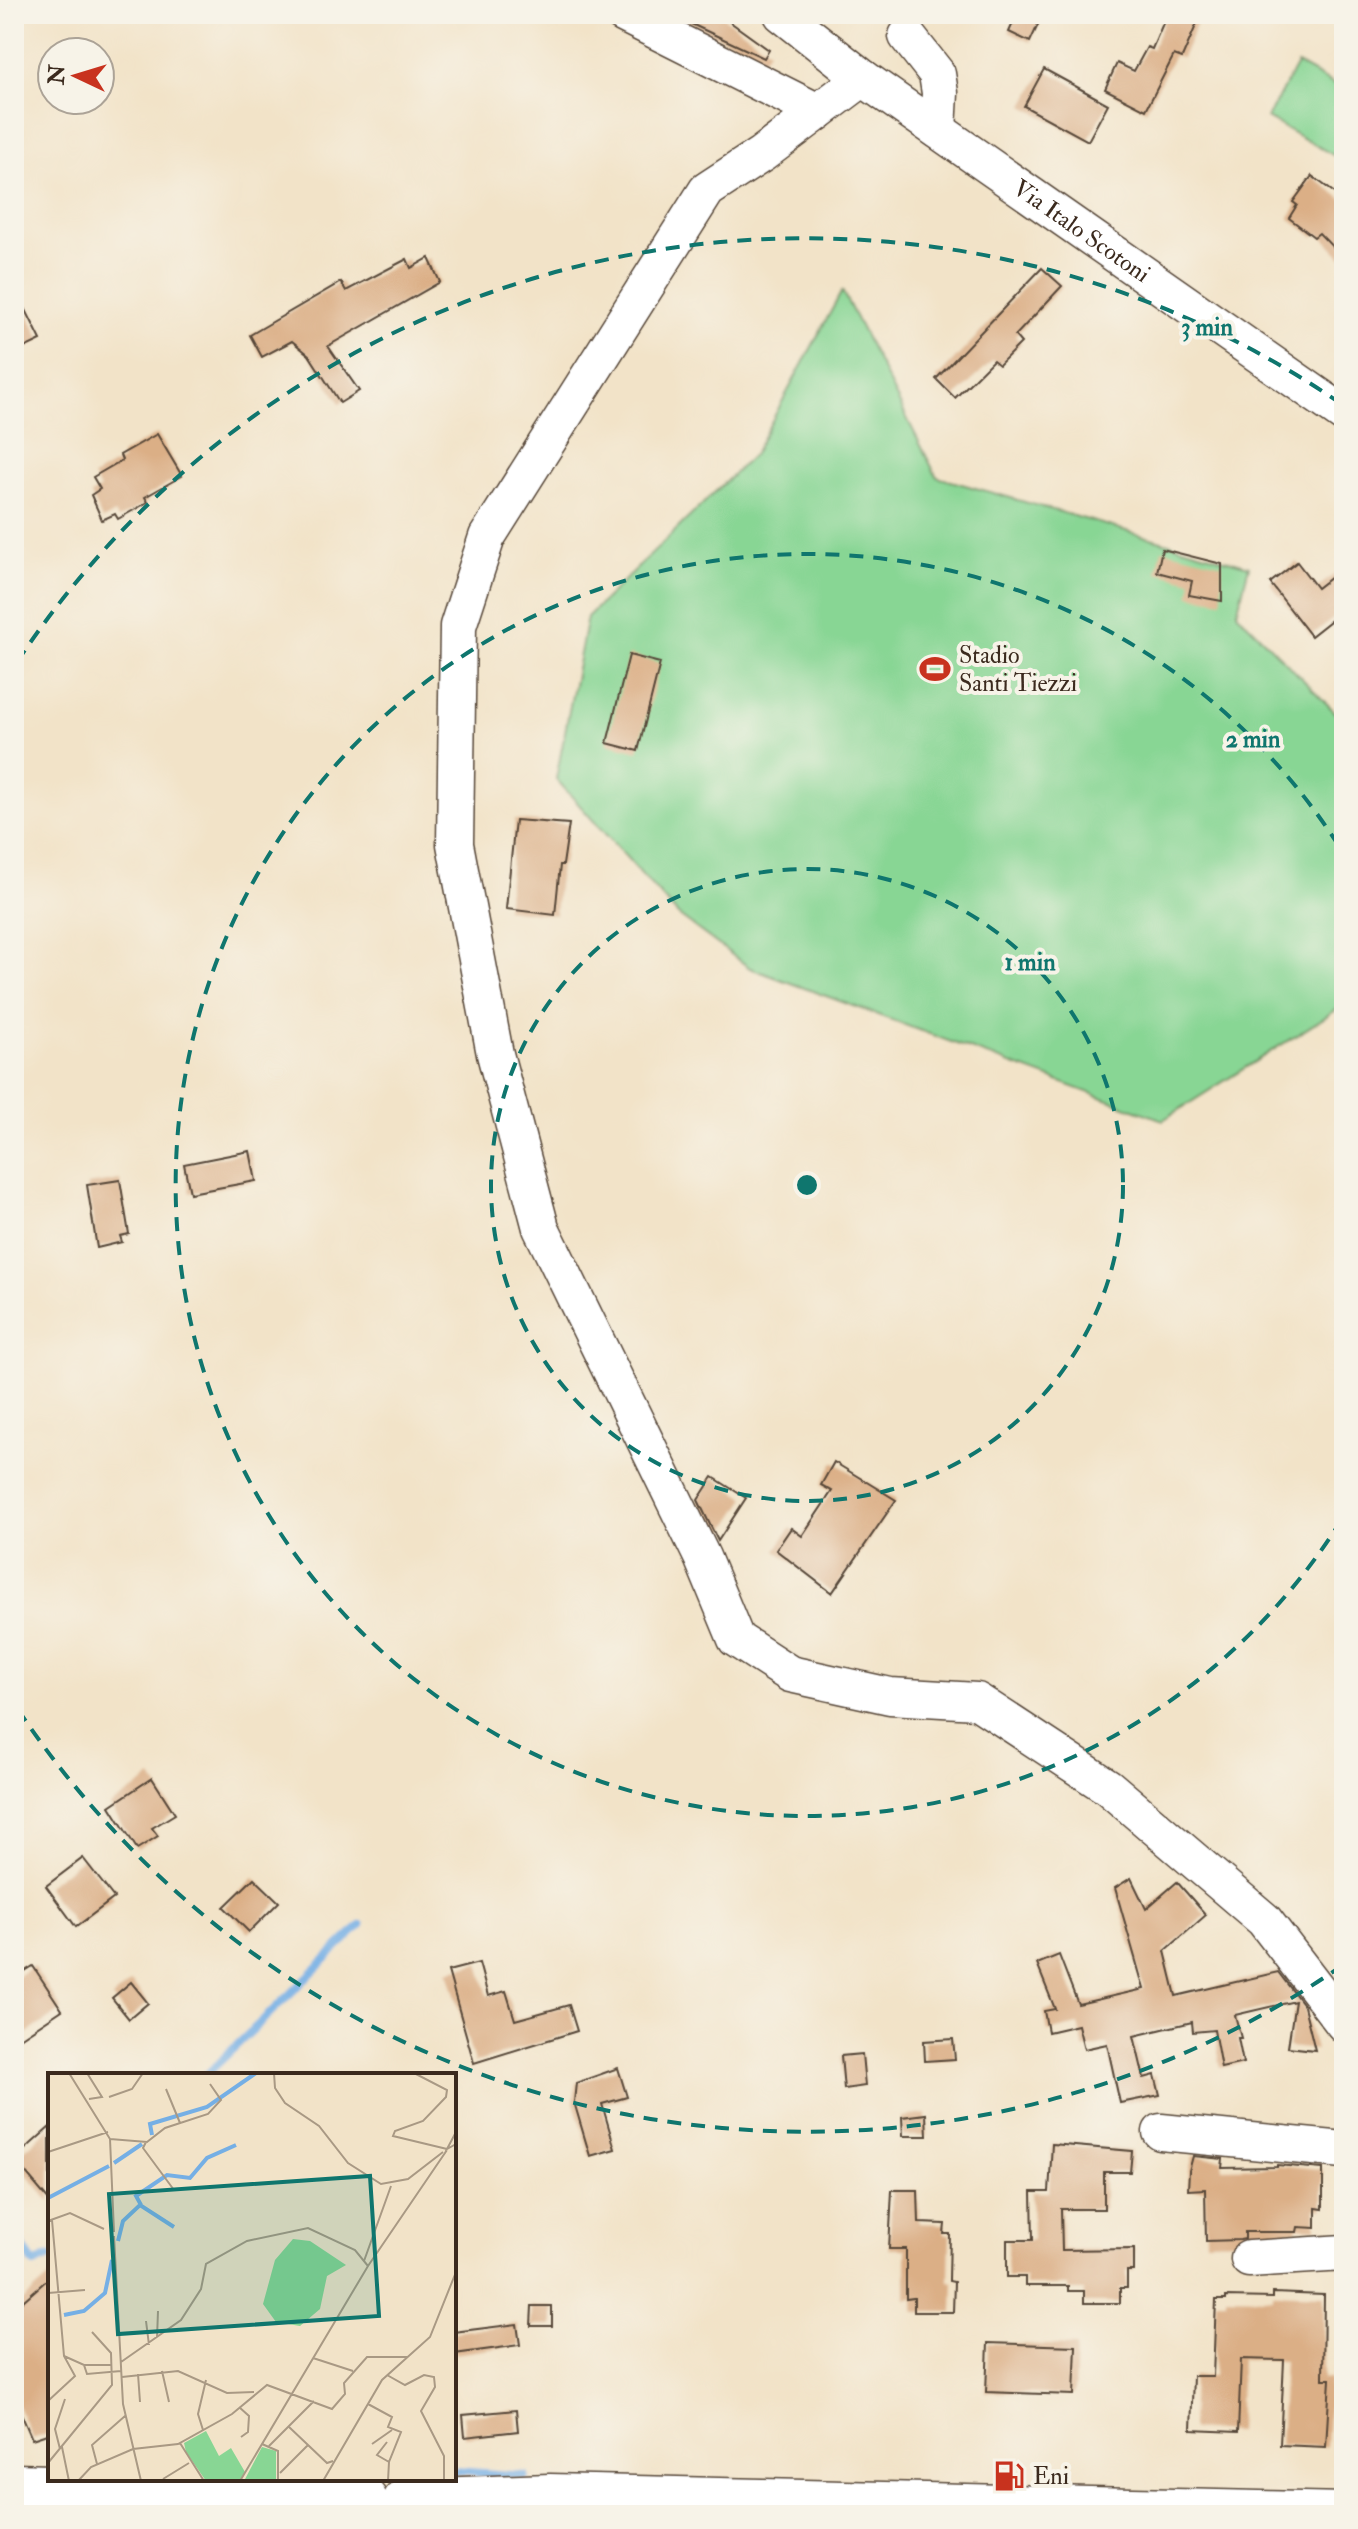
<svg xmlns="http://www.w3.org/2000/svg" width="1358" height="2529" font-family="'IM FELL Double Pica',serif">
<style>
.green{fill:#88d694;stroke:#628059;stroke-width:2}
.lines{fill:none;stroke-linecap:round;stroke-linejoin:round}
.stream{stroke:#75afe5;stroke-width:8}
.building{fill:#dbaf86}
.minor-casing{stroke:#564638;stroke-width:39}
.major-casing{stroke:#564638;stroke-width:47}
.minor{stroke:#fff;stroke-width:36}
.major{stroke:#fff;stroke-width:44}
.ring{fill:none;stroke:#0f766e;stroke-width:4;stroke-dasharray:14 10}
.labels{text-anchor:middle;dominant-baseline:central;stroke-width:8;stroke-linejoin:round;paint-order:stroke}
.street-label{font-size:24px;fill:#3b2a1e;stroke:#f7f3e8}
.poi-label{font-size:24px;fill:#3b2a1e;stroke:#f7f3e8;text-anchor:start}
.inset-river{fill:none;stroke:#75afe5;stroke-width:4}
.inset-road{fill:none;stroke:#a99984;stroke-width:2}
.view{fill:#0f766e;fill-opacity:0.15;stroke:#0f766e;stroke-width:4}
.inset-edge{fill:none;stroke:#3b2a1e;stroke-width:4}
.centre{fill:#0f766e;stroke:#f7f3e8;stroke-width:4}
.ring-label{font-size:24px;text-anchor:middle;font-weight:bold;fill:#0f766e;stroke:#f7f3e8;stroke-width:8;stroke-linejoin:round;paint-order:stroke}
</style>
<rect width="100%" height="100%" fill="#f7f3e8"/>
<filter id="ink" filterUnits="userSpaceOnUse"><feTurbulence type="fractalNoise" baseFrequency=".0125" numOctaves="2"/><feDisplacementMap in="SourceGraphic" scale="16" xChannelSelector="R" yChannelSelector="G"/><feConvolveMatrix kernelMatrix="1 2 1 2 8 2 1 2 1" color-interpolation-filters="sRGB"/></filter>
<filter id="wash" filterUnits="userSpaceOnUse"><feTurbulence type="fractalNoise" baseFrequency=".006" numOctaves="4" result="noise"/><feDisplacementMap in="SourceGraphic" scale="32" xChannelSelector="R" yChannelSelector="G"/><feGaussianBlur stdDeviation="1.8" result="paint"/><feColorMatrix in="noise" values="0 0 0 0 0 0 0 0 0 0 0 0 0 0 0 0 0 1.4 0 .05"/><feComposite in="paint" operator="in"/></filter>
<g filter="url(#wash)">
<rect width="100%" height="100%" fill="#f2e3c8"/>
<g class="green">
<polygon points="1297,64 1344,90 1344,161 1267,118"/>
<polygon points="842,291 937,477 1249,566 1237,613 1344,721 1344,1005 1163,1120 750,968 678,915 556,779 587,617 754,454"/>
</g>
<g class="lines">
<g class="stream">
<polyline points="206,2075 361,1925"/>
<polyline points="14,2233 34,2264 50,2257"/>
<polyline points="454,2471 525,2476"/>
</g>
</g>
<g id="blocks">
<g class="building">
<polygon points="670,14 719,14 769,50 764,58"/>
<polygon points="1017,14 1043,14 1030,42 1009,32"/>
<polygon points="1167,14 1201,14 1182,58 1174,55 1146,110 1105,89 1117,63 1134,71 1147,47 1152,49"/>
<polygon points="1044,69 1108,104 1088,141 1024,106"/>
<polygon points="1312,176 1344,200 1344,259 1319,233 1314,237 1289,218 1297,205 1293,202"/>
<polygon points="429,258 440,282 328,346 359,391 340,403 309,355 292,341 262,357 250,335 341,282 346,291 407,259 411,268"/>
<polygon points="1042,268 1062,286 1015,336 1021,343 999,365 993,360 955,398 936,379"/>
<polygon points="14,286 41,340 14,353"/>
<polygon points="157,434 182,476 145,497 148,502 118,519 115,514 102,520 91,495 100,489 93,477 122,460 120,455"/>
<polygon points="1162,549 1222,564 1222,601 1189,595 1192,581 1157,572"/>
<polygon points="1297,562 1317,588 1335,574 1344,586 1344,610 1311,636 1270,583"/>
<polygon points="629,655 660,663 638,751 607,743"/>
<polygon points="515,820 569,824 563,865 560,865 555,915 506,909"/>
<polygon points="250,1151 256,1181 190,1193 184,1164"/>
<polygon points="120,1180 129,1234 120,1236 122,1242 97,1248 87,1185"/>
<polygon points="834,1462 896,1500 832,1593 776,1550 791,1528 802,1536 832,1491 821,1485"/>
<polygon points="713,1477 746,1498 718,1541 698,1500"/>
<polygon points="152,1778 175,1814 152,1828 158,1836 137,1849 110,1806"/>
<polygon points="83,1858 114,1898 76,1927 46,1886"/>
<polygon points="254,1878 279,1902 249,1932 224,1907"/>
<polygon points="1131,1878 1146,1909 1177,1882 1206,1915 1165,1951 1176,1996 1278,1972 1304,2006 1315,2050 1288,2047 1295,2001 1235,2015 1241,2038 1238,2038 1243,2063 1221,2068 1214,2030 1193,2032 1192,2022 1134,2036 1144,2078 1155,2075 1160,2095 1120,2103 1107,2044 1084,2049 1078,2025 1048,2032 1044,2011 1055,2009 1037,1964 1059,1955 1078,2004 1144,1989 1115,1888"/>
<polygon points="479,1963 488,1996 506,1991 515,2020 569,2005 577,2031 474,2063 448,1971"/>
<polygon points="33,1966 62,2010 14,2042 14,1978"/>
<polygon points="131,1982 148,2003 129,2019 112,1998"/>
<polygon points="953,2039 955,2059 925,2061 924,2041"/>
<polygon points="862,2054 865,2086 844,2089 841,2056"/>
<polygon points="618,2068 627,2097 602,2104 615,2149 590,2156 574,2102 576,2083"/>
<polygon points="926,2114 927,2136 903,2136 902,2117"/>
<polygon points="50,2127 50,2202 14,2159"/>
<polygon points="1052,2144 1132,2151 1130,2172 1104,2172 1104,2209 1061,2209 1062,2250 1134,2249 1134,2271 1127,2271 1127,2288 1120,2288 1120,2303 1084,2303 1084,2291 1068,2291 1068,2286 1025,2286 1025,2277 1007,2277 1007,2240 1033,2240 1032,2192 1049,2192"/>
<polygon points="1193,2156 1223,2159 1222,2168 1277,2167 1277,2165 1323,2169 1323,2209 1316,2208 1316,2228 1298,2227 1297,2232 1245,2232 1245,2239 1240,2240 1206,2241 1205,2189 1188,2190 1189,2171"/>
<polygon points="892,2190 918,2190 919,2223 945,2224 944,2234 950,2234 949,2281 954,2282 953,2312 914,2312 914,2298 906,2299 906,2249 889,2249"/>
<polygon points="50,2277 50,2433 32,2439 14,2397 14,2309"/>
<polygon points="1273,2293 1324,2295 1323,2379 1330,2379 1326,2447 1280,2445 1284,2360 1241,2359 1238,2432 1191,2430 1193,2376 1213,2376 1216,2300 1226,2300 1226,2297 1273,2298"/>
<polygon points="532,2306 552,2306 552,2326 531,2326"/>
<polygon points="517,2324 520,2345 454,2354 454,2332"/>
<polygon points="988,2343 1076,2346 1074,2395 986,2392"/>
<polygon points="516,2410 518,2431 465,2437 463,2415"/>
</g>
</g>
</g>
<g filter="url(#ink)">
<use href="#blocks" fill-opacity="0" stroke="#564638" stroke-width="2"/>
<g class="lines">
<g class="minor-casing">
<g id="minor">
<polyline points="623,14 818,112"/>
<path id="s1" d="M782,14L863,78L1344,414"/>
<polyline points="907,36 937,74 940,93 938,130"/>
<polyline points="863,78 762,154 707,190 487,537 458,626 455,844 495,1054 541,1228 702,1557 736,1639 790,1674 890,1696 977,1701 1108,1787 1264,1920 1344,2024"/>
<polyline points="1161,2132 1344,2150"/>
<polyline points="1249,2259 1344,2253"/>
</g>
</g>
<g class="major-casing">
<g id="major">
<polyline points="14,2486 124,2489 252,2499 365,2500"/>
<polyline points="405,2501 550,2496 1344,2515"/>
</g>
</g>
<use href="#minor" class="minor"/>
<use href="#major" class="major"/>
</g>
</g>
<g class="ring">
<circle cx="807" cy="1185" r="316"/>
<path d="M1342 1519A631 631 0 1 1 1342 851"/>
<path d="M1343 1965A947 947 0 0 1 17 1708M17 662A947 947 0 0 1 1343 405"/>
</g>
<defs>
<g id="stadium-bare" transform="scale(2.4)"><path d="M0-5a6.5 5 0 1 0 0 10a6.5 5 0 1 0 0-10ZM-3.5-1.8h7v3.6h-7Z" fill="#c8321e" stroke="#f7f3e8" stroke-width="2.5" paint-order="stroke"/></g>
<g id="fuel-bare" transform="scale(2.4)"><path d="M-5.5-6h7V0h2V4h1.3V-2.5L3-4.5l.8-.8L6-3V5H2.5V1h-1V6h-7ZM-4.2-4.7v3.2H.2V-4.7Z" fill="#c8321e" stroke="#f7f3e8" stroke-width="2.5" paint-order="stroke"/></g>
</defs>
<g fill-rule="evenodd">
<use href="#stadium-bare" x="935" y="669"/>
<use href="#fuel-bare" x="1009" y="2476"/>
</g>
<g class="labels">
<g class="street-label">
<text stroke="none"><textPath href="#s1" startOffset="370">Via Italo Scotoni</textPath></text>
</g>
<g class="poi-label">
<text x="959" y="655">Stadio<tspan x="959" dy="28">Santi Tiezzi</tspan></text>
<text x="1033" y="2476">Eni</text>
</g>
</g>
<g transform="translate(48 2073)">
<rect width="408" height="408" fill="#f2e3c8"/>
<path d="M245,166L262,168L298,192L279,203L272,236L252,253L228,249L215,231L227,187ZM158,358L171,383L183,375L197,399L192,408H158L138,379L136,370ZM214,374L228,378V408H196Z" fill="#88d694"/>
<path class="inset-river" d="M104,62L102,51L159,34L208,0M66,90L94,71M0,125L61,93M93,132L88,123L119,102L142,105L159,85L188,72M70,168L75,148L92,132L126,154M16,242L36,238L57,220L64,187"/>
<path class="inset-road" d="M21,0L62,66L66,159M39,0L54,24L41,26M226,0L227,15L237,30L271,53L300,90L333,111L360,106L395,79M366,0L399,17L398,24L375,48L347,58L345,63L399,76M118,16L132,50M61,24L84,16L95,0M408,59L399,76L408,71M62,66L99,69L117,55L160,41L173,27L162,11M98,69L95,75L126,117M0,79L60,59M0,148L22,140L56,156M66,163L75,331L93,408M316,188L343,113M0,220L37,217M98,248L101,272M109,265L110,238M16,283L36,292H64M265,285L305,298M73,289L133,247L153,216L158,191L199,168L260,155L307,177L320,193M36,292L39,301L73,298M114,298L121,329M90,301L92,329M339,302L357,312L376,302L386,304L387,314L373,338L396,383V408M74,304L130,298L179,320L206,319M0,328L27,303L16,283L4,147M320,331L344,344L340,354L353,359L341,389L340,408M191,334L201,343L200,359L193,364M240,353L279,390L285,388M155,357L150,341L158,307M339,369L329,382L341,389M132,370L156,408M214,371L230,378V408M324,371L344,357M221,373L266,328M14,374L21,408M12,376L7,356L17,326M0,390L64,312L63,280L44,259M49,391L44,372L77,343M232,400L260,372M115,406L141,390M30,408L43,394L85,376L130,371L184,341L219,312L284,336L297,321L296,310L319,284H359M192,408L320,193L399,77M275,408L334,307L382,264L408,199"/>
<path class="view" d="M322,103L331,243L70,261L61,121Z"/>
<rect width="408" height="408" class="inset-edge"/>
</g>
<circle cx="807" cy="1185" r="12" class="centre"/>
<g class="ring-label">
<text x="1207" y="335">3 min</text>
<text x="1253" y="747">2 min</text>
<text x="1030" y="970">1 min</text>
</g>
<rect width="1358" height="2529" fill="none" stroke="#f7f3e8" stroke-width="48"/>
<g transform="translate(76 76) rotate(274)"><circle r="38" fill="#f7f3e8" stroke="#aca397" stroke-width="2"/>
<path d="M0-6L14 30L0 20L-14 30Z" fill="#c8321e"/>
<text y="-12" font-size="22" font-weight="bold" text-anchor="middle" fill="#3b2a1e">N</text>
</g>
</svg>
